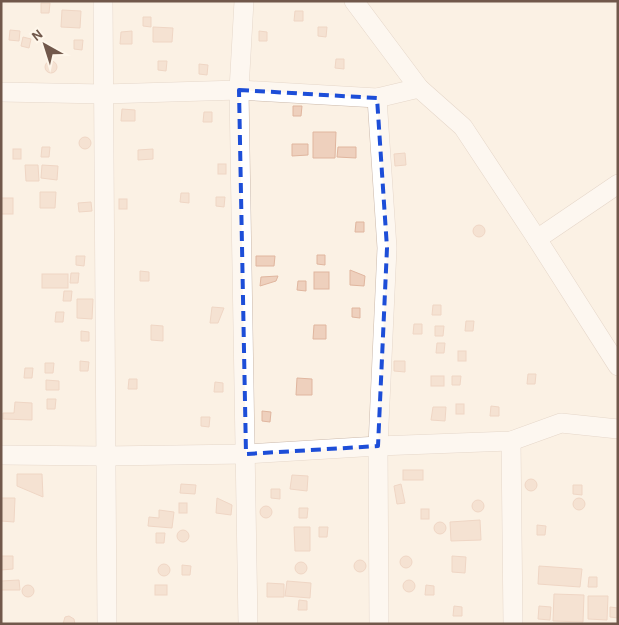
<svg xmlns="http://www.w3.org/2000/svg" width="619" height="625" font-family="'Alegreya Sans',sans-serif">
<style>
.building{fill:#eed0bd;stroke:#e0b69f}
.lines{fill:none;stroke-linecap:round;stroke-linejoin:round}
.minor-casing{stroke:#cbb9ab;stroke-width:20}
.minor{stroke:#fff;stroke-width:19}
.marked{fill:none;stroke:#1d4ed8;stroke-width:4;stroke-dasharray:10 6;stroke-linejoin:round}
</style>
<rect width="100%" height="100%" fill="#fbf1e4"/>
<g class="building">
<polygon points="41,3 50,3 49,13 41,13"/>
<polygon points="62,10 81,11 80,28 61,27"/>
<polygon points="295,11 303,11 303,21 294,21"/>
<polygon points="143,17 151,17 151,27 143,26"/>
<polygon points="153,27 173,28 172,42 153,42"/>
<polygon points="318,27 327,27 326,37 318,36"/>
<polygon points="10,30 20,31 19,41 9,40"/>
<polygon points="132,31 132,44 120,44 121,32"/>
<polygon points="259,31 267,32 267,41 259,41"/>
<polygon points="23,37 31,39 29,48 21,46"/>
<polygon points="74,40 83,40 82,50 74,49"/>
<polygon points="336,59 344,59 344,69 335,68"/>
<circle cx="51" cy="67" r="6"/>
<polygon points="158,61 167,61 166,71 158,70"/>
<polygon points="199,64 208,65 207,75 199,74"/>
<polygon points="293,106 302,106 301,116 293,116"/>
<polygon points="122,109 135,110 135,121 121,121"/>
<polygon points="204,112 212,112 212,122 203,122"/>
<polygon points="313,132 336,132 335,158 313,158"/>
<circle cx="85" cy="143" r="6"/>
<polygon points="292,144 308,144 308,155 292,156"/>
<polygon points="42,147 50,147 49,157 41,157"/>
<polygon points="338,147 356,147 356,158 337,157"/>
<rect x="13" y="149" width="8" height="10"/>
<polygon points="153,149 153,159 138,160 138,150"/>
<polygon points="405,153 406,165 395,166 394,154"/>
<rect x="218" y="164" width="8" height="10"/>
<polygon points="25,165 38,165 39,181 26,181"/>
<polygon points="42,165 58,166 57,180 41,178"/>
<polygon points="40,192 56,192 55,208 40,208"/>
<polygon points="181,193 189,193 189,203 180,202"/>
<polygon points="216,197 225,197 224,207 216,206"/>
<rect x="1" y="198" width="12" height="16"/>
<rect x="119" y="199" width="8" height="10"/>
<polygon points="91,202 92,211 79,212 78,203"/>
<polygon points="356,222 364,222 364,232 355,232"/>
<circle cx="479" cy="231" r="6"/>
<polygon points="317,255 325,255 325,265 317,264"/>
<polygon points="76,256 85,256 84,266 76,265"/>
<polygon points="256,256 275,256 274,266 256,266"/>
<polygon points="350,270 365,276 364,286 350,285"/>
<polygon points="140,271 149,272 149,281 140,281"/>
<rect x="314" y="272" width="15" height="17"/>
<polygon points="71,273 79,273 78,283 70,283"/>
<rect x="42" y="274" width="26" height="14"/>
<polygon points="278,276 276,281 260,286 261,277"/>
<polygon points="298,281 306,281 306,291 297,290"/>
<polygon points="64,291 72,291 71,301 63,301"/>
<polygon points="77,299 93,299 92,319 77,318"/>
<polygon points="433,305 441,305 441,315 432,315"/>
<polygon points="212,307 224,308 218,323 210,323"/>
<polygon points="352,308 360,308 360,318 352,317"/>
<polygon points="56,312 64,312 63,322 55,322"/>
<polygon points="466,321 474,321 473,331 465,331"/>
<polygon points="414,324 422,324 422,334 413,334"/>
<polygon points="151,325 163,326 163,341 151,340"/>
<polygon points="314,325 326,325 326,339 313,339"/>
<polygon points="435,326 444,326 443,336 435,336"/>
<polygon points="81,331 89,332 89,341 81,341"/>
<polygon points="437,343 445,343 444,353 436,353"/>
<rect x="458" y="351" width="8" height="10"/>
<polygon points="80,361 89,362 88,371 80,371"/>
<polygon points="394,361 405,361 405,372 394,371"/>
<polygon points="45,363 54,363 53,373 45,373"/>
<polygon points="25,368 33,368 32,378 24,378"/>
<polygon points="528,374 536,374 535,384 527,384"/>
<rect x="431" y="376" width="13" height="10"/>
<polygon points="452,376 461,376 460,385 452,385"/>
<polygon points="297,378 312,379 312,395 296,395"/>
<polygon points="129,379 137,379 137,389 128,389"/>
<polygon points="46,380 59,381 59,390 46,390"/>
<polygon points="215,382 223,383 223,392 214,392"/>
<polygon points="47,399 56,399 55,409 47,409"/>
<polygon points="15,402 32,403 32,420 3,419 3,413 14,413"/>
<rect x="456" y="404" width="8" height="10"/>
<polygon points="491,406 499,407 499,416 490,416"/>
<polygon points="433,407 446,407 445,421 431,420"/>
<polygon points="262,411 271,412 270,422 262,421"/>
<polygon points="201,417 210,417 209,427 201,426"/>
<rect x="403" y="470" width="20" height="10"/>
<polygon points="17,474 42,474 43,497 17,486"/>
<polygon points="292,475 308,476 307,491 290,489"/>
<circle cx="531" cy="485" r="6"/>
<polygon points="181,484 196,485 195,494 180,493"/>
<polygon points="401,484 405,503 397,504 394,486"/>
<polygon points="573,485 582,485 582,495 573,494"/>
<polygon points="271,489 280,489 280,499 271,498"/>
<circle cx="579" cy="504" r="6"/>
<polygon points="1,498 15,498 14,522 1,521"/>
<polygon points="217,498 232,505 231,515 216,513"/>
<circle cx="478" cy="506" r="6"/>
<rect x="179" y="503" width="8" height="10"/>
<circle cx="266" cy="512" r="6"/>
<polygon points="299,508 308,508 307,518 299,518"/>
<rect x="421" y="509" width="8" height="10"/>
<polygon points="159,510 174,512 172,528 148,526 149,517 159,518"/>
<polygon points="480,520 481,540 451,541 450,522"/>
<circle cx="440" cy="528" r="6"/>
<polygon points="537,525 546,526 545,535 537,535"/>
<polygon points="294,527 310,527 310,551 295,551"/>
<polygon points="319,527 328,527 327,537 319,537"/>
<circle cx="183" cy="536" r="6"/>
<polygon points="156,533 165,533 164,543 156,543"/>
<circle cx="406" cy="562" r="6"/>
<polygon points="1,556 13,556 13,569 1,570"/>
<polygon points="452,556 466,557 465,573 452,572"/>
<circle cx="360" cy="566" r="6"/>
<circle cx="301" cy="568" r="6"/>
<circle cx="164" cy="570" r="6"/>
<polygon points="182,565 191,566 190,575 182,575"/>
<polygon points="539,566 582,569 580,587 538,584"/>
<polygon points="589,577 597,577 597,587 588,587"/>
<circle cx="409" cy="586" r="6"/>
<polygon points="19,580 20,590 1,590 1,581"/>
<polygon points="287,581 311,583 310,598 285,596"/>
<polygon points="267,583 284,584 284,597 267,597"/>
<circle cx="28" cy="591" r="6"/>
<rect x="155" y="585" width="12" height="10"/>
<polygon points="426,585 434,586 434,595 425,595"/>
<polygon points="554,594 584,595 583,622 553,621"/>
<polygon points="588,596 608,596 607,620 588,619"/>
<polygon points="299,600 307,601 307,610 298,610"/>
<polygon points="454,606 462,607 462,616 453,616"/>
<polygon points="539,606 551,607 550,620 538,619"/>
<polygon points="610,607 618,608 618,618 610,617"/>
<polygon points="69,616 74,619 75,624 63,624 65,617"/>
</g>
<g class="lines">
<g class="minor-casing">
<g id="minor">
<polyline points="103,1 107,624"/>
<polyline points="244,1 239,90 248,624"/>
<polyline points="354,1 419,88 463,127 537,239 618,366"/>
<polyline points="1,92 104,94 239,90 377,98 419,88"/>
<polyline points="377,98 387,248 378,446 379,624"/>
<polyline points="537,239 618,184"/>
<polyline points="511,441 513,624"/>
<polyline points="1,455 105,456 246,454 378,446 511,441 561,423 618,429"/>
</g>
</g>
<use href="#minor" class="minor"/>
</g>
<path d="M0 0H619V625H0ZM239,90L377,98L387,248L378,446L246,454Z" fill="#fbf1e4" fill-opacity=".55" fill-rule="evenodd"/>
<path class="marked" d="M239,90L377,98L387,248L378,446L246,454Z"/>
<rect width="619" height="625" fill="none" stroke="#71584b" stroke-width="5"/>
<g transform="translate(45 45) rotate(321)" stroke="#fef6ea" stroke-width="4" paint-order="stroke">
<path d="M0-4L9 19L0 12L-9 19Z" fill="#71584b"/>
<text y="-8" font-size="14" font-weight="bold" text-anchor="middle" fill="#71584b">N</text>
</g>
</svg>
